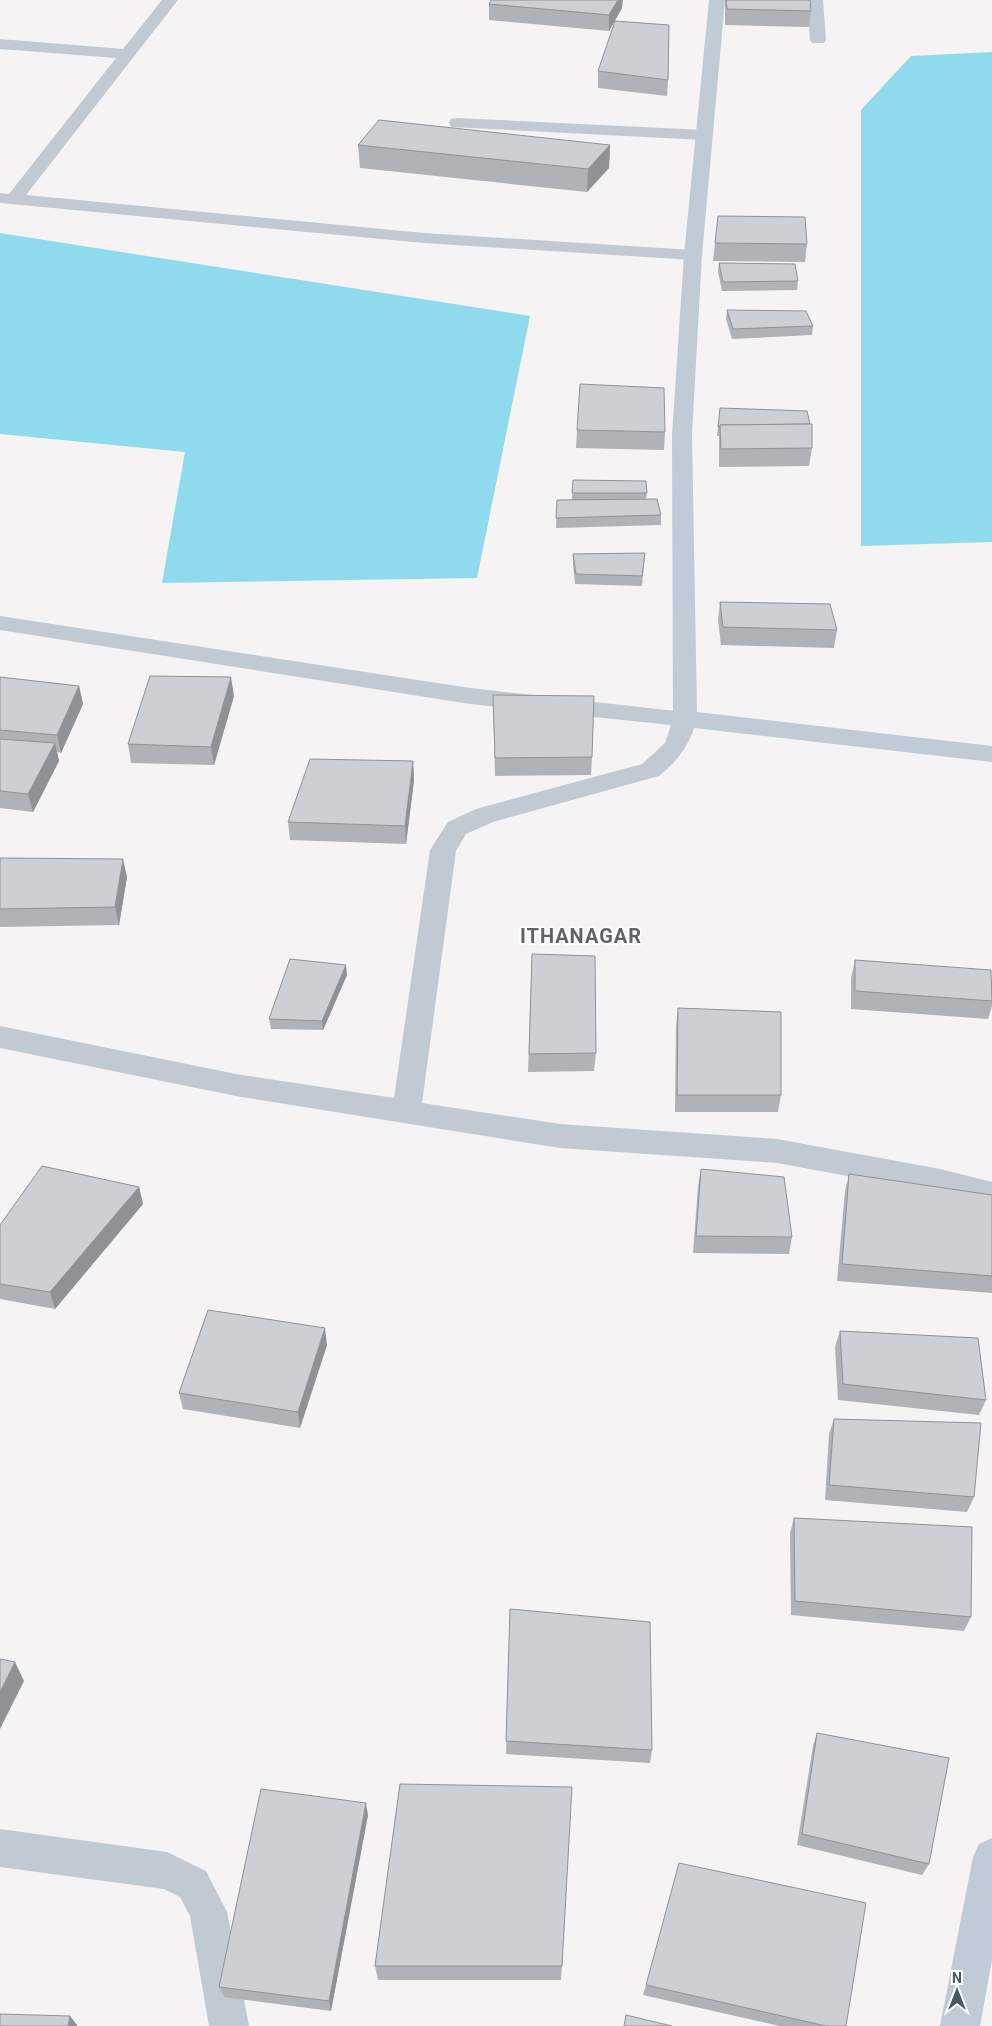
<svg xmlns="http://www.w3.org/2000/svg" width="992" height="2026" font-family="Roboto,sans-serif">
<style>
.water{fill:#90daee}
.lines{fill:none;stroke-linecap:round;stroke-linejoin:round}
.lane{fill:#c1cad2;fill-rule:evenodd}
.street{fill:#c1cad2;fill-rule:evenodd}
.secondary{fill:#c1cbd6;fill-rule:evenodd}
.wall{fill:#b0b2b7}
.shaded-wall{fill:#909195}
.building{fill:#cdcfd5;stroke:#909195}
.labels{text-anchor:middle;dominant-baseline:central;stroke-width:4;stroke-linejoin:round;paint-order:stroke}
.district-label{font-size:20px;font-weight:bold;letter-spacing:1px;fill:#5f6368;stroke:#fff}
</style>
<rect width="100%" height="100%" fill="#f5f3f3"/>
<g class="water">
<polygon points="992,52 992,542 861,546 861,110 911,56"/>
<polygon points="0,233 530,316 477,578 162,583 185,452 0,434"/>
</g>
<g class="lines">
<polygon class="lane" points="457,118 704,130 710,131 712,135 710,139 704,140 451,127 449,123 451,119"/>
<g class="street">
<polygon points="162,0 178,0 26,195 424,233 693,250 699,251 702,255 699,259 693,260 424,243 0,203 0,193 9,194 116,58 0,49 0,39 123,49"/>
<polygon points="807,0 823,0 826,40 824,43 812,43 810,40"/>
<path d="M0,616L470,688L693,713L697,719C690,744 679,760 659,776L493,822L466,834L456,851L422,1103L560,1124L777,1139L940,1169L992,1182V1206L940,1193L777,1163L560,1148L236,1096L0,1048V1026L236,1074L394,1098L430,850L448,822L476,809L642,764L665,743L671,725L470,704L0,630Z"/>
<polygon points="0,1829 167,1852 206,1871 227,1912 249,2026 209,2026 190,1916 180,1897 164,1889 0,1867"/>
</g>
<g class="secondary">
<polygon points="709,0 725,0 702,255 692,435 697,712 992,746 992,762 685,727 677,725 673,719 672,435 684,255"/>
<polygon points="992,1838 992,1960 980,2026 940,2026 973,1857 979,1844"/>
</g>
</g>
<g class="wall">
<polygon points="725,0 810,0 811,11 809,27 725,25"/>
<polygon points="489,4 622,8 609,31 489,20"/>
<polygon points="598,71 668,80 667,96 598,88"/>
<polygon points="358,145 610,145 609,168 587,192 360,168"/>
<polygon points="715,243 807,244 805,262 713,261"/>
<polygon points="719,263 798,281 797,290 722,291 718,272"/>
<polygon points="727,310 813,326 812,335 732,339 726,319"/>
<polygon points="720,408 812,448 809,466 719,467 719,436 717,436"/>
<polygon points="577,430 665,432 664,450 576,448"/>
<polygon points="573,480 647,493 646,499 661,515 661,525 556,528 557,500 572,500"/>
<polygon points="645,553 642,586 575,584 573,564 573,554"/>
<polygon points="720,602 837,630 834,648 721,645 718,620"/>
<polygon points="0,677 79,686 83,704 61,753 57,752 59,761 33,812 0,808"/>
<polygon points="493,695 592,757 591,775 495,776"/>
<polygon points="234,696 214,765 131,763 128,744"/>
<polygon points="413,761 414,780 406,844 290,840 288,822"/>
<polygon points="0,858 127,877 119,925 0,927"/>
<polygon points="532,954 596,1053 594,1071 528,1072"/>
<polygon points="855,960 992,984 992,1006 988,1019 851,1009 851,978"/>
<polygon points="347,975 323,1030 271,1029 269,1019"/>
<polygon points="678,1008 781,1095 778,1112 675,1112 676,1025"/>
<polygon points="701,1169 792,1237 789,1254 693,1253 698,1186"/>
<polygon points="849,1174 992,1195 992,1293 837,1281 845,1191"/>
<polygon points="139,1187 143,1204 55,1309 0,1299 0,1225"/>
<polygon points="840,1331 986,1400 979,1415 838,1400 835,1347"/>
<polygon points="327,1345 300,1428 183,1409 179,1393"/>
<polygon points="834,1419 974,1497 967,1512 825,1500 829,1434"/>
<polygon points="794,1518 971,1617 964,1631 791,1615 790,1533"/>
<polygon points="510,1609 652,1750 650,1763 506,1754"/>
<polygon points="817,1733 929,1864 922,1875 797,1845 813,1746"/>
<polygon points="368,1815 331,2011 224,1997 219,1987"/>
<polygon points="375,1966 562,1966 561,1980 378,1980"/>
<polygon points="646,1985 846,2026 780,2026 643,1995"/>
</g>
<g class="shaded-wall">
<polygon points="618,0 623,0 622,8 609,31 609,15"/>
<polygon points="610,145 609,168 587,192 588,169"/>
<polygon points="231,677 234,696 214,765 211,747"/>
<polygon points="79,686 83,704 61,753 57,735"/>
<polygon points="55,743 59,761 33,812 28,794"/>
<polygon points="413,761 414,780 406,844 405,826"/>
<polygon points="123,859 127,877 119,925 115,907"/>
<polygon points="346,965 347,975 323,1030 322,1021"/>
<polygon points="139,1187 143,1204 55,1309 50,1292"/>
<polygon points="325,1328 327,1345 300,1428 298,1412"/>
<polygon points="15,1662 24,1681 0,1729 0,1692"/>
<polygon points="366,1803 368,1815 331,2011 329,2001"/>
<polygon points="70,2016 77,2025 77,2026 68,2026"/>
</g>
<g class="building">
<polygon points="491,0 618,0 609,15 489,4"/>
<polygon points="726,0 810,0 811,11 727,9"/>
<polygon points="615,21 669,25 668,80 598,71"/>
<polygon points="379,120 610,145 588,169 358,145"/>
<polygon points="718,216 805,217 807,244 715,243"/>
<polygon points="719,263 795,264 798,281 723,282"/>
<polygon points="727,310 806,311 813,326 733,329"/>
<polygon points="580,384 664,388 665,432 577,430"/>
<polygon points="720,408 807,411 810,424 720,425 720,427 718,427"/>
<polygon points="812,424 812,448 721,449 720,425"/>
<polygon points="573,480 646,481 647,493 572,493"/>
<polygon points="657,499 661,515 556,518 557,500"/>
<polygon points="645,553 642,576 576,574 573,554"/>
<polygon points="720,602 830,604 837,630 723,627"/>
<polygon points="150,676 231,677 211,747 128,744"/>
<polygon points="0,677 79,686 57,735 0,730"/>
<polygon points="493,695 594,696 592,757 495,758"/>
<polygon points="0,739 55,743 28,794 0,791"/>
<polygon points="310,759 413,761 405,826 288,822"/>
<polygon points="0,858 123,859 115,907 0,909"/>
<polygon points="532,954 595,956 596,1053 529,1054"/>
<polygon points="290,959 346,965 322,1021 269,1019"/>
<polygon points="855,960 991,970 992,1001 855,991"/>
<polygon points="678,1008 781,1012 781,1095 677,1095"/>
<polygon points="42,1166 139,1187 50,1292 0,1284 0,1225"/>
<polygon points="701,1169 784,1177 792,1237 696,1236"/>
<polygon points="849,1174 992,1195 992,1276 842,1264"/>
<polygon points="208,1310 325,1328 298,1412 179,1393"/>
<polygon points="840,1331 978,1338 986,1400 843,1384"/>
<polygon points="834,1419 981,1423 974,1497 829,1485"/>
<polygon points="794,1518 972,1527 971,1617 795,1601"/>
<polygon points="510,1609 650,1622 652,1750 506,1741"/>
<polygon points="0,1659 15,1662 0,1692"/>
<polygon points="817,1733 949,1758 929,1864 802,1834"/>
<polygon points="400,1784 572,1787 562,1966 375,1966"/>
<polygon points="261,1789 366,1803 329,2001 219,1987"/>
<polygon points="679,1863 866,1903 846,2026 826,2026 646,1985"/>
<polygon points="0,2014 70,2016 68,2026 0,2026"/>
<polygon points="626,2015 672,2026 624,2026"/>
</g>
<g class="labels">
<g class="district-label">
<text x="581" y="936">ITHANAGAR</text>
</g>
</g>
<g transform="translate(957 1991)" stroke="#ffffff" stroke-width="4" paint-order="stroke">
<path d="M0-4L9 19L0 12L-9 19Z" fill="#4a5661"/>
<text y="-8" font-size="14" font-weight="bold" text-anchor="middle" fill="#4a5661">N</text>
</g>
</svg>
